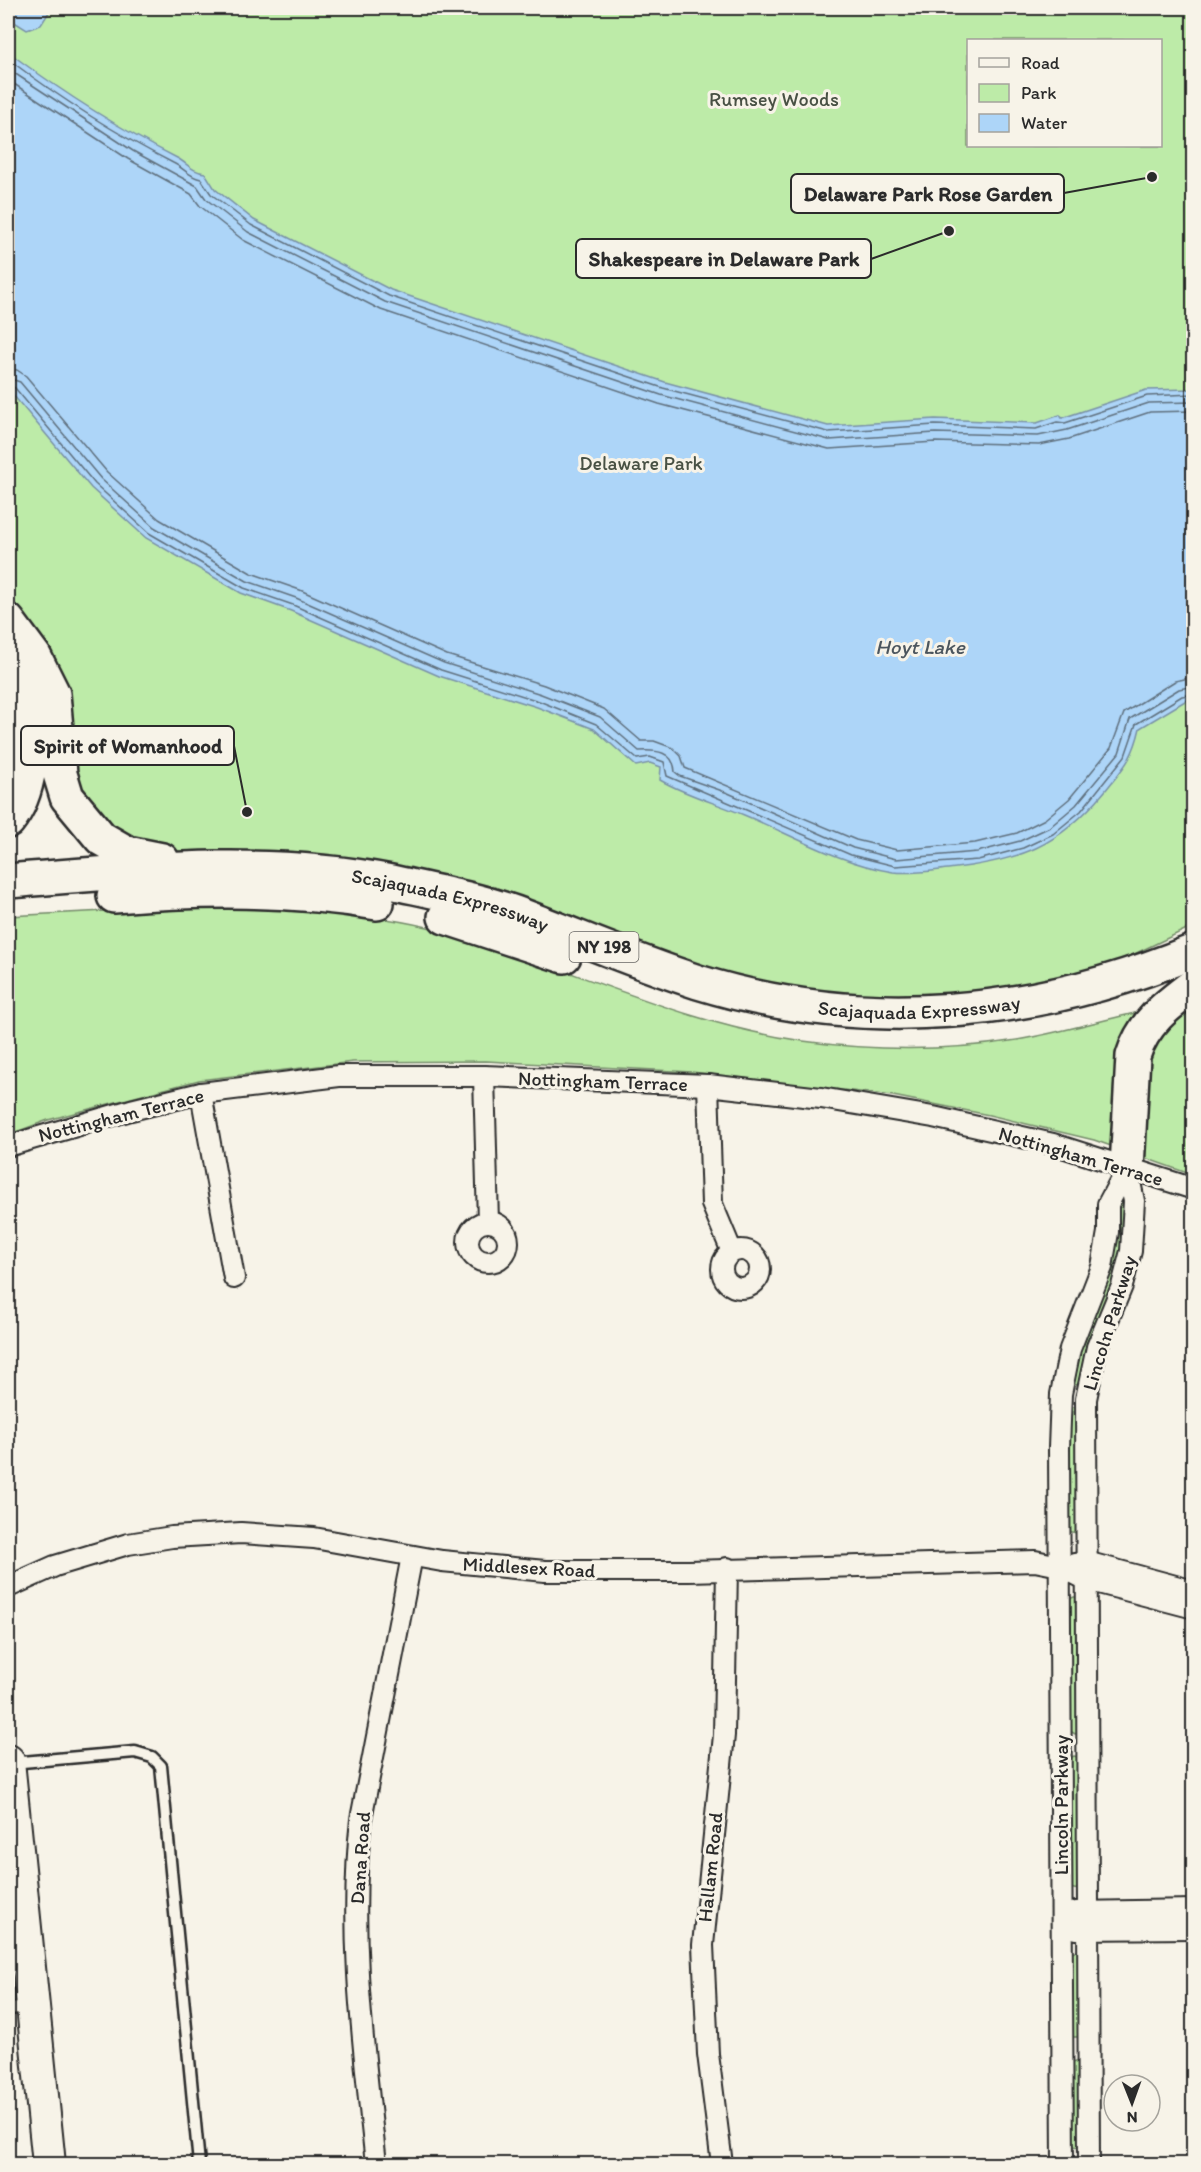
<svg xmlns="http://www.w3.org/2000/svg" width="1201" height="2172" font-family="Itim,sans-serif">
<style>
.green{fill:#bdeba8;stroke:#748b6a;stroke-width:1.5;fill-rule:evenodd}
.water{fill:#add5f8;stroke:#7991a6;stroke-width:1.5}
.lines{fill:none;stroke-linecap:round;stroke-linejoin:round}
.shore{stroke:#5f6f7d;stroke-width:1.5}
.lane-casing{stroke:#2b2b2b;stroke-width:15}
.street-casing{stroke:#2b2b2b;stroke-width:24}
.primary-casing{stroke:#2b2b2b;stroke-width:36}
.highway-casing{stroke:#2b2b2b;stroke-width:38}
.lane{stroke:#f7f3e8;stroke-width:10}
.street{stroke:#f7f3e8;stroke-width:20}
.primary{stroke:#f7f3e8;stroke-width:32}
.highway{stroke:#f7f3e8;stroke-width:33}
.labels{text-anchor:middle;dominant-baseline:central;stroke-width:6;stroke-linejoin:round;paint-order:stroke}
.shield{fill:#f7f3e8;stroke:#686764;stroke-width:1.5}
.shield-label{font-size:18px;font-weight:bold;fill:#2b2b2b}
.park-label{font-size:20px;fill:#485144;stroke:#f7f3e8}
.street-label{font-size:20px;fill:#2b2b2b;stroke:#f7f3e8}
.water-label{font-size:21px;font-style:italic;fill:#4c565e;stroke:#f7f3e8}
.leader{fill:none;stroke:#2b2b2b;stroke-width:2}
.callout-dot{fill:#2b2b2b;stroke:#f7f3e8;stroke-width:2}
.callout{fill:#f7f3e8;stroke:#2b2b2b;stroke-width:2}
.callout-label{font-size:21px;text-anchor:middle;font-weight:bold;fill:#2b2b2b}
</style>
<rect width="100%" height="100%" fill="#f7f3e8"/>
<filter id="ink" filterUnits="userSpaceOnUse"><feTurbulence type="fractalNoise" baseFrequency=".0167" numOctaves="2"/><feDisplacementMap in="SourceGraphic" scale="12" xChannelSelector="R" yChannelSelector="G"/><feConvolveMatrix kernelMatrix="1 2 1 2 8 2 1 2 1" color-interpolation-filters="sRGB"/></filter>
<g filter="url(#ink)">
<g class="green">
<path d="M8,8H1193V926L1126,958L1083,973L973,996L858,998L749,982L597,932L157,854L95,823L8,609ZM968,40H1160V146H968Z"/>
<path d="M223,905C300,909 376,912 451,933C570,966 680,1024 803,1041C873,1051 948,1051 1017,1040C1059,1033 1098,1021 1139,1012C1157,1009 1176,1008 1193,1005V1175L1094,1140L989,1115L893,1096L692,1072L486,1061L353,1062L199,1080L48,1120L8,1135V916Z"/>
<polygon points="1121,1198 1124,1199 1128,1234 1081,1384 1075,1385 1068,1374 1113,1205"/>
<polygon points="1073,1407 1077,1408 1078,1533 1067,1531 1066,1411"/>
<polygon points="1074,1597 1078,1597 1079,1733 1075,1734 1067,1729 1067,1600"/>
<polygon points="1074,1756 1078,1757 1079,1890 1069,1888 1068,1759"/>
<polygon points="1075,1951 1079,1951 1079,2037 1072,2037 1071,1952"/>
<polygon points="1076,2061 1080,2061 1080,2147 1072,2146 1072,2062"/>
</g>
<g class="water">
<polygon points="8,8 51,8 51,9 41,25 27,30 8,18"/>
<path d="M8,52C61,91 118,128 177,158C187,163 192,172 205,173L215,189L254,220L391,290L665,382L828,426L935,419L1037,423L1060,415L1062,418L1146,390L1193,389V699L1185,701L1140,728C1133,759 1124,767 1105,791C1059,847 1019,861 948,869C930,871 910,874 893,872C841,864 792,835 744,815C716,803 686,795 660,780L661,767L650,763L636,766L594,729L537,707L439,676L291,611L241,593L146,538L91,488L8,389Z"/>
</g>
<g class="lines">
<g class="shore">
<path d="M8,59C60,98 116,134 173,163C184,168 189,177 201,179L211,194L251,225L389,296L663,388L828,432L935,425L1036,429L1057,422L1065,423L1147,396L1194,394"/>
<polyline points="8,69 133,151 197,186 206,199 248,232 385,302 661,395 829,440 935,433 1038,436 1067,430 1149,403 1194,402"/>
<polyline points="8,80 128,159 191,194 200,206 243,240 381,310 659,404 829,449 935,442 1039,445 1069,439 1150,412 1194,411"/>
<polyline points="8,369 17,370 26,376 107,472 159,519 251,573 300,590 447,655 544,685 604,709 641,741 654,741 673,748 681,756 685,768 856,840 897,850 975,843 1017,833 1045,819 1069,799 1111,748 1124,713 1175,681 1194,677"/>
<path d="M8,378L20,382L101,479L154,527L247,581L296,598L444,663L541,694L600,717L639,751C656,750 674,751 675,772L680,776L728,793L853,848L896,859L977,852L1020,841L1050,827L1076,805L1119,753L1130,719L1179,689L1194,686"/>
<polyline points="8,385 15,388 95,484 149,533 244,588 293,605 441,670 539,701 596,724 637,759 650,757 664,762 667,776 851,855 895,866 978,860 1023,848 1053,834 1081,811 1125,756 1136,724 1182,696 1194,694"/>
</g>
<g class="lane-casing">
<g id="lane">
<polyline points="11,1763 135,1752 152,1757 161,1766 199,2164"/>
<polyline points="8,2009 31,2007"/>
</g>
</g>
<g class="street-casing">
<g id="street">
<polyline points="484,1076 488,1222"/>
<polyline points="708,1085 712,1204 732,1252"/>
<polyline points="201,1093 234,1278"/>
<polyline points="8,1146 131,1110 201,1093 339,1076 484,1076 708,1085 821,1098 933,1117 1053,1144 1194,1189"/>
<circle cx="488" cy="1242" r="20"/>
<circle cx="741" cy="1269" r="19"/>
<polyline points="1074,1564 1086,1562 1194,1591"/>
<polyline points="8,1587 55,1566 128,1544 172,1537 241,1533 314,1538 442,1561 545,1571 689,1571 1035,1561 1060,1566 1087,1580 1194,1608"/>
<polyline points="1076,1912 1194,1910"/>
<polyline points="1076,1929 1194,1928"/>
<path d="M376,2164C364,2050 348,1935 361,1819L412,1556"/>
<polyline points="722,2164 708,2054 703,1945 724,1735 727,1568"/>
<polyline points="1063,2164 1059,1448 1061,1394 1070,1349 1102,1267 1108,1232 1108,1204 1127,1168"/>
<polyline points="1089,2164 1086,1399 1097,1347 1122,1286 1131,1251 1134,1201 1127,1168"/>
</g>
</g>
<g class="primary-casing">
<polyline id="primary" points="8,1761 49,2164"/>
</g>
<g class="highway-casing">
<g id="highway">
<polyline points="8,621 34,656 53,694 60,774 67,797 101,838 127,853 162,860"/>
<path d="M8,660C17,675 26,692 29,710C35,745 30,794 8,821"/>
<path id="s1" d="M8,881C135,871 264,857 391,882C432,891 476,899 515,913C576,936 636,962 698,982C863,1033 1036,1017 1194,951"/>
<path d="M114,896C202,889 289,888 377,903"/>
<polyline points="445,917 564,956"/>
<path d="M1127,1168L1133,1056C1143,1023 1167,1005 1194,985"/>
</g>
</g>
<use href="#lane" class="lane"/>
<use href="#street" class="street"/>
<use href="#primary" class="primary"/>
<use href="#highway" class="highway"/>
</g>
</g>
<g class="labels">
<rect class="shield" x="569.5" y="932" width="69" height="30" rx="4.5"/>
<g class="shield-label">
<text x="604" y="947">NY 198</text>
</g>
<g class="park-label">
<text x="774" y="99">Rumsey Woods</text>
<text x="641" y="463">Delaware Park</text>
</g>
<g class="street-label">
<text stroke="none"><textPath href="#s1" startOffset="446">Scajaquada Expressway</textPath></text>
<text stroke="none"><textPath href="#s1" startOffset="932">Scajaquada Expressway</textPath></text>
<text transform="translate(603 1081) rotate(2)">Nottingham Terrace</text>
<text transform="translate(121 1115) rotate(-14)">Nottingham Terrace</text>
<text transform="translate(1081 1156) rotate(16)">Nottingham Terrace</text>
<text transform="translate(1109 1323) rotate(-73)">Lincoln Parkway</text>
<text transform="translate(529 1567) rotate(3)">Middlesex Road</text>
<text transform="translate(1061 1805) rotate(-90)">Lincoln Parkway</text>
<text transform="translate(360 1858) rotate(-86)">Dana Road</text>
<text transform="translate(710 1867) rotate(-84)">Hallam Road</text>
</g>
<g class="water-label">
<text x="920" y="646">Hoyt Lake</text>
</g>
</g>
<path class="leader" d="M1152 177L1064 193M949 231L871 259M247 812L234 746"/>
<g class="callout-dot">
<circle cx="1152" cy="177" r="6"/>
<circle cx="949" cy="231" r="6"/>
<circle cx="247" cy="812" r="6"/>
</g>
<g class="callout">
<rect x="791" y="174" width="273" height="39" rx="6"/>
<rect x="576" y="239" width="295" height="39" rx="6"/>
<rect x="21" y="726" width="213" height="39" rx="6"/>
</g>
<g class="callout-label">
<text x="928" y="201">Delaware Park Rose Garden</text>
<text x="724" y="266">Shakespeare in Delaware Park</text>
<text x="128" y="753">Spirit of Womanhood</text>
</g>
<rect width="1201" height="2172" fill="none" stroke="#f7f3e8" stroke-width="30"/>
<rect x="15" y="15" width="1171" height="2142" fill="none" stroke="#2b2b2b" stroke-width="2" filter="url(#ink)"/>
<rect x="967" y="39" width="195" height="108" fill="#f7f3e8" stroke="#a5a39c" stroke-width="1.5"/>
<rect x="979" y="58" width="30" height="9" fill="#f7f3e8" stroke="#a5a39c" stroke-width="1.5"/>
<text x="1021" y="69" font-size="18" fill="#2b2b2b">Road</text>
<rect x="979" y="84" width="30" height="18" fill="#bdeba8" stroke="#a5a39c" stroke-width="1.5"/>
<text x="1021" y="99" font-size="18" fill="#2b2b2b">Park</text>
<rect x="979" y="114" width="30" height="18" fill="#add5f8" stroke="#a5a39c" stroke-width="1.5"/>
<text x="1021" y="129" font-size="18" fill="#2b2b2b">Water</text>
<g transform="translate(1132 2103) rotate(179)"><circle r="28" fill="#f7f3e8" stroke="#a5a39c" stroke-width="1.5"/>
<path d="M0-4.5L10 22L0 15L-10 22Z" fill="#2b2b2b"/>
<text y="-9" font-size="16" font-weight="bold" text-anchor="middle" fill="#2b2b2b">N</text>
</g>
</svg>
